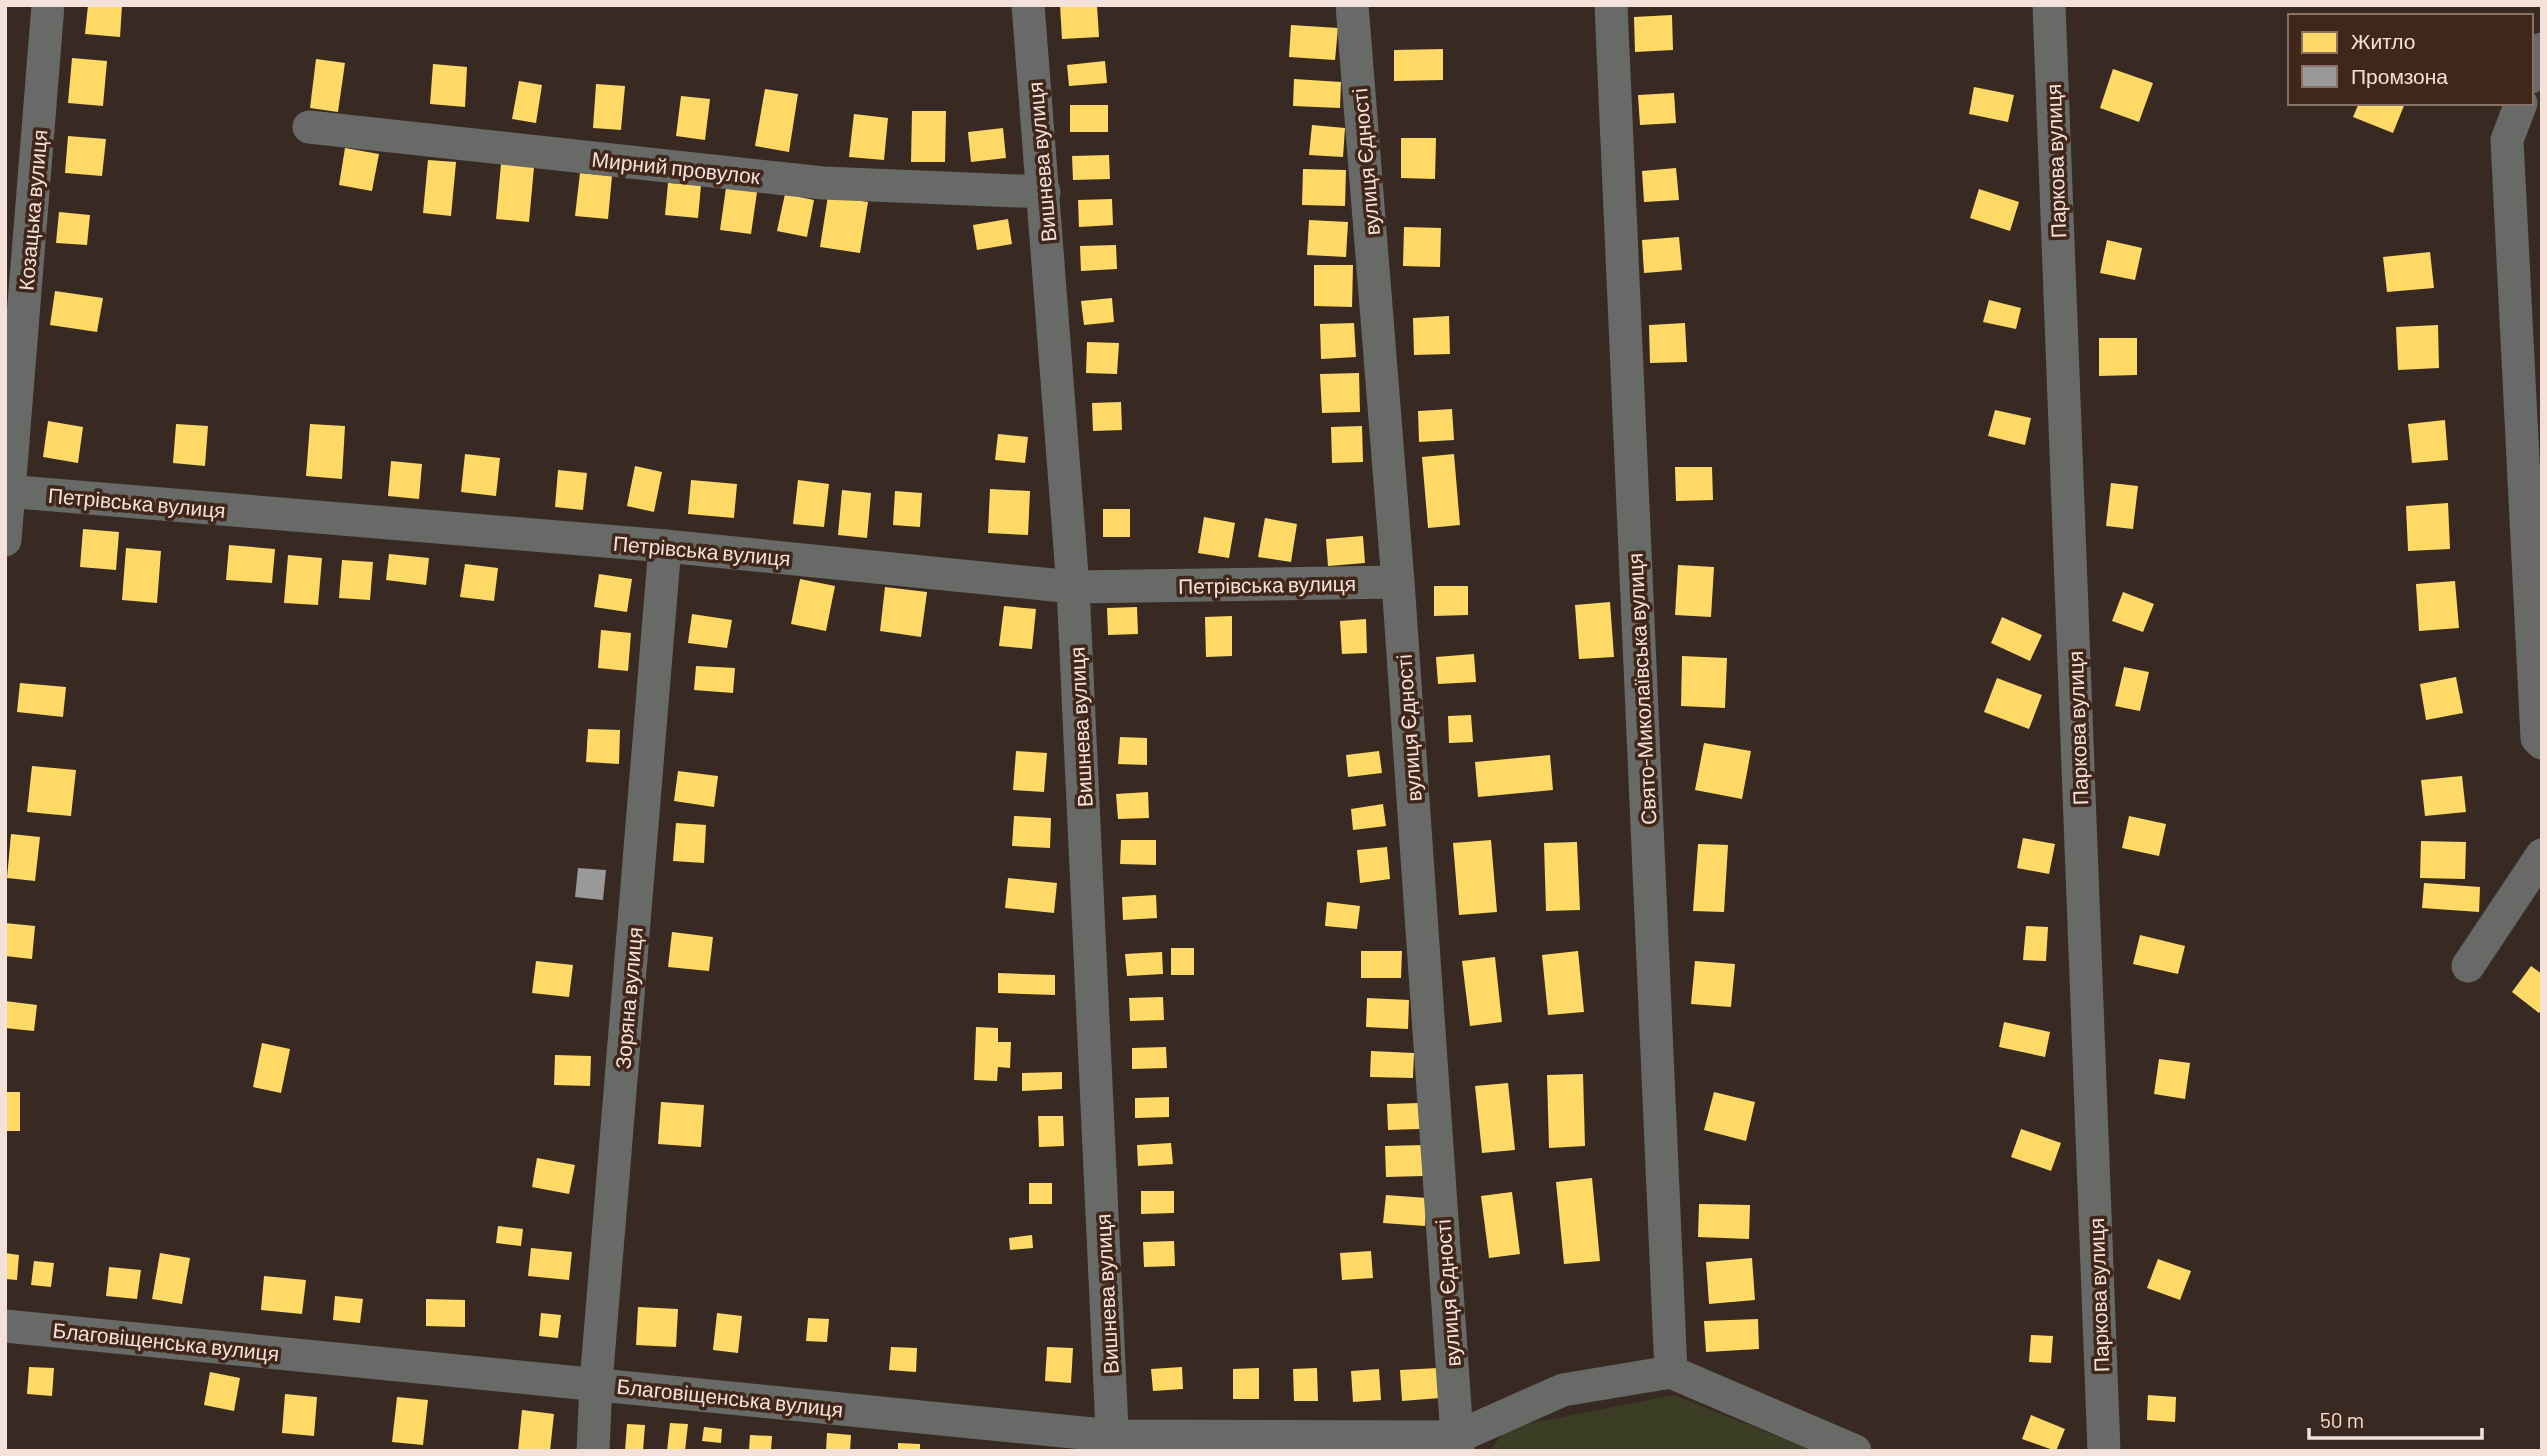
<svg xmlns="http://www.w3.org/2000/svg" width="2547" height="1456" font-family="Barlow,sans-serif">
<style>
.green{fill:#3b3d25}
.homes{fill:#ffd966}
.industry{fill:#999}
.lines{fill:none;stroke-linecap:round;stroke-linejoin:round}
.minor{stroke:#676a67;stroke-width:33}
.labels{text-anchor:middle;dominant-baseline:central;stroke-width:7;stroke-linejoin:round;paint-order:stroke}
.street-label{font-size:21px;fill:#f4e2da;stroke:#40271a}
</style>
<rect width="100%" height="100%" fill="#382a22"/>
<polygon class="green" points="1673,1395 1815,1451 1489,1451 1508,1428"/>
<g class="homes">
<polygon points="88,5 122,5 120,37 85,34"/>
<polygon points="1060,5 1097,5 1099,37 1062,39"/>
<polygon points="1672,15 1673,50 1635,52 1634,17"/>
<polygon points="1291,25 1338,28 1335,60 1289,57"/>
<polygon points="1443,49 1443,80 1394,81 1394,50"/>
<polygon points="72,58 107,61 103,106 68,103"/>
<polygon points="316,59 345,63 338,112 310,108"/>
<polygon points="1105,61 1107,83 1069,86 1067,65"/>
<polygon points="433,64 467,67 465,107 430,104"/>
<polygon points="2113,69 2153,83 2139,122 2100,108"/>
<polygon points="1294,79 1341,82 1340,108 1293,106"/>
<polygon points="519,81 542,85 536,123 512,119"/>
<polygon points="596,84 625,86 621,130 593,128"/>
<polygon points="1974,87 2014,95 2008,122 1969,114"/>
<polygon points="765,89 798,94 789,152 755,146"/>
<polygon points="1674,93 1676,123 1640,125 1638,95"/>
<polygon points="681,96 710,99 705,140 676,136"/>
<polygon points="2359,103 2405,103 2393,133 2353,117"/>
<rect x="1070" y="105" width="38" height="27"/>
<polygon points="912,111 946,111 945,162 911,162"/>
<polygon points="854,114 888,118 884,160 849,157"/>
<polygon points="1312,125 1345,128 1343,157 1309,155"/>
<polygon points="1003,128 1006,158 971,162 968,132"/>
<polygon points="68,136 106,139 102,176 65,173"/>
<polygon points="1401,138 1436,138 1435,179 1401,178"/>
<polygon points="345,148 379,154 372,191 339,185"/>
<polygon points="1109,155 1110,179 1073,180 1072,156"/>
<polygon points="428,160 456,162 451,216 423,213"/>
<polygon points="501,164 534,167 529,222 496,219"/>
<polygon points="1676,168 1679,200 1644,202 1642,171"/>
<polygon points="1303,169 1346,170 1345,206 1302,205"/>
<polygon points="580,173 612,176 608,219 575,216"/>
<polygon points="668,183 701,185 698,218 665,215"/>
<polygon points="726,188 757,192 751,234 720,230"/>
<polygon points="1979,189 2019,202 2010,231 1970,218"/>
<polygon points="785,194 814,200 807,237 777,231"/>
<polygon points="828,196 868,202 860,253 820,247"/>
<polygon points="1112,199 1113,225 1079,227 1078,200"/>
<polygon points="59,212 90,215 87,245 56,243"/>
<polygon points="1008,219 1012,244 977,250 973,225"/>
<polygon points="1309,220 1348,222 1346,257 1307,255"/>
<polygon points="1404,227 1441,228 1440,267 1403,266"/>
<polygon points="1679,237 1682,270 1644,273 1642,240"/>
<polygon points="2107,240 2142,248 2135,280 2100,273"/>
<polygon points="1116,245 1117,269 1081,271 1080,246"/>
<polygon points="2430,252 2434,288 2387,292 2383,257"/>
<polygon points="1314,265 1353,265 1352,307 1314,306"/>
<polygon points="55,291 103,298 97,332 50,325"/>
<polygon points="1112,298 1114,322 1084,325 1081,301"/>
<polygon points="1989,300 2021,308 2016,329 1983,322"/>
<polygon points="1449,316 1450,354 1414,355 1413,318"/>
<polygon points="1354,323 1356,357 1321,359 1320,324"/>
<polygon points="1685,323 1687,362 1650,363 1649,325"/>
<polygon points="2438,325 2439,368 2398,370 2396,327"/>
<polygon points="2099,338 2137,338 2137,375 2099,376"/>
<polygon points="1087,342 1119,343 1117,374 1086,373"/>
<polygon points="1359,373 1360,412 1322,413 1320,374"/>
<polygon points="1121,402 1122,430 1093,431 1092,403"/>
<polygon points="1452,409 1454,440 1419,442 1418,411"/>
<polygon points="1995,410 2031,418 2025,445 1988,436"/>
<polygon points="2445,420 2448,460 2412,463 2408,424"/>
<polygon points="48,421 83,427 78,463 43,457"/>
<polygon points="176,424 208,426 205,466 173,463"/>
<polygon points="310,424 345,426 342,479 306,476"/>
<polygon points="1362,426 1363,462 1332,463 1331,427"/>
<polygon points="998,434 1028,437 1025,463 995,460"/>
<polygon points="465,454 500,458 496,496 461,492"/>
<polygon points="1454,454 1460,525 1428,528 1422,457"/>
<polygon points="391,461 422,464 419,499 388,496"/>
<polygon points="635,466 662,472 654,512 627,506"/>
<polygon points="1675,467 1712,467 1713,500 1676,501"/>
<polygon points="558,470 587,473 583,510 555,507"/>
<polygon points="691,480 737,484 734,518 688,514"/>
<polygon points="798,480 829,484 824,527 793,524"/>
<polygon points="2111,483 2138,486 2133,529 2106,526"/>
<polygon points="990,489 1030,491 1028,535 988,533"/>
<polygon points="842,490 871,493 867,538 838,535"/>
<polygon points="895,491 922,493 920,527 893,525"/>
<polygon points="2448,503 2450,549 2408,551 2406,506"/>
<rect x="1103" y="509" width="27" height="28"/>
<polygon points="1204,517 1235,523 1229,558 1198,553"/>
<polygon points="1265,518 1297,524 1291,562 1258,557"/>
<polygon points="83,529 119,532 116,570 80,567"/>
<polygon points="1363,536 1365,563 1328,566 1326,539"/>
<polygon points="229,545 275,549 272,583 226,580"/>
<polygon points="126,548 161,551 157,603 122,600"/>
<polygon points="389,554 429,558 426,585 386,580"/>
<polygon points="288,555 322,558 318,605 284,603"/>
<polygon points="342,560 373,562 370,600 339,598"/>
<polygon points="465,564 498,568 494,601 460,597"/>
<polygon points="1678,565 1714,567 1711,617 1675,615"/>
<polygon points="599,574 632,579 627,612 594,607"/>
<polygon points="800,579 835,586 826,631 791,624"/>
<polygon points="2455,581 2459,628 2419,631 2416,584"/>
<polygon points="1434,586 1468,586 1468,615 1434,616"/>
<polygon points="885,587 927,592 921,637 880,631"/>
<polygon points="2123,592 2154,604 2143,632 2112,621"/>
<polygon points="1610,602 1614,657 1579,659 1575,605"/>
<polygon points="1004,606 1036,609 1032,649 999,646"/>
<polygon points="1137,607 1138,634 1108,635 1107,608"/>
<polygon points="692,614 732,620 727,648 688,643"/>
<polygon points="1232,616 1232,656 1206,657 1205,617"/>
<polygon points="2002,617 2042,635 2030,661 1991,643"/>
<polygon points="1366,619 1367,653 1342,654 1340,621"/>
<polygon points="601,630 631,633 628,671 598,668"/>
<polygon points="1474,654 1476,682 1438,684 1436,657"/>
<polygon points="1682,656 1727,658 1725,708 1681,706"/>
<polygon points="696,666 735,668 733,693 694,690"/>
<polygon points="2124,667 2149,672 2140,711 2115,706"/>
<polygon points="2456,677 2463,713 2426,720 2420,684"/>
<polygon points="1997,678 2042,695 2029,729 1984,712"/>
<polygon points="20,683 66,687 63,717 17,712"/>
<polygon points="1471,715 1473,742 1449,743 1448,716"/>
<polygon points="588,729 620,730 619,764 586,762"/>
<polygon points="1120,737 1147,738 1147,765 1118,764"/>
<polygon points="1704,743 1751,751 1742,799 1695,790"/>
<polygon points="1016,751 1047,753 1044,792 1013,790"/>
<polygon points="1379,751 1382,773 1348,777 1346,755"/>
<polygon points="1550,755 1553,790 1478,797 1475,762"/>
<polygon points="32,766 76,770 71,816 27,812"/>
<polygon points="678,771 718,776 714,807 674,801"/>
<polygon points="2462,776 2466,812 2425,816 2421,780"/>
<polygon points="1148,792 1149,818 1118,819 1116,794"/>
<polygon points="1383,804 1386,826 1353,830 1351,809"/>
<polygon points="1014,816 1051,818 1050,848 1012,846"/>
<polygon points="2129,816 2166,824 2159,856 2122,848"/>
<polygon points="676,823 706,825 704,863 673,861"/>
<polygon points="11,834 40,837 35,881 7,878"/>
<polygon points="2023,838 2055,844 2049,874 2017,868"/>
<polygon points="1121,840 1156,840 1156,865 1120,864"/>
<polygon points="1491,840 1497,912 1459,915 1453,843"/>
<polygon points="2421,841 2466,842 2465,879 2420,878"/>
<polygon points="1577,842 1580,910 1546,911 1544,843"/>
<polygon points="1698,844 1728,845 1724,912 1693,911"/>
<polygon points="1387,847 1390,879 1360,883 1357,850"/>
<polygon points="1008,878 1057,883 1054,913 1005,908"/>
<polygon points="2424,883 2480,887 2479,912 2422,908"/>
<polygon points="1156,895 1157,918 1123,920 1122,897"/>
<polygon points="1327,902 1360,906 1357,929 1325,926"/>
<polygon points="5,923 35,926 32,959 5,956"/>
<polygon points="2026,926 2048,927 2046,961 2023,960"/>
<polygon points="672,932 713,937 709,971 668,967"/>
<polygon points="2140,935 2185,946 2178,974 2133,964"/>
<rect x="1171" y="948" width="23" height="27"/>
<polygon points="1361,951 1402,951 1401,978 1361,978"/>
<polygon points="1578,951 1584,1012 1548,1015 1542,955"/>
<polygon points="1162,952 1163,974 1127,976 1125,954"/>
<polygon points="1495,957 1502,1022 1470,1026 1462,961"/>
<polygon points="536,961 573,965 569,997 532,993"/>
<polygon points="1695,961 1735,964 1731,1007 1691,1004"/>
<polygon points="2531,966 2542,974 2542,1009 2539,1013 2512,992"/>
<polygon points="998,973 1055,975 1055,995 998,993"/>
<polygon points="1163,997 1164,1020 1130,1021 1129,998"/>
<polygon points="1367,998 1409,1000 1408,1029 1366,1027"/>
<polygon points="5,1001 37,1005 34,1031 5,1028"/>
<polygon points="2004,1022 2050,1032 2045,1057 1999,1047"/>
<polygon points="976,1027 998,1028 998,1042 1011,1042 1010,1068 998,1067 997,1081 974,1080"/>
<polygon points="262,1043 290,1049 281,1093 253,1087"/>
<polygon points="1166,1047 1167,1068 1132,1069 1132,1048"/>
<polygon points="1371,1051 1414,1053 1413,1078 1370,1077"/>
<polygon points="555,1055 591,1056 590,1086 554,1085"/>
<polygon points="2159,1059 2190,1063 2185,1099 2154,1094"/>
<polygon points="1062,1072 1062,1089 1022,1091 1022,1073"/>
<polygon points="1583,1074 1585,1146 1549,1148 1547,1075"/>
<polygon points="1508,1083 1515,1150 1482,1153 1475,1086"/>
<rect x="5" y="1092" width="15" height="39"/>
<polygon points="1714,1092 1755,1102 1746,1141 1704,1130"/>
<polygon points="1169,1097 1169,1117 1135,1118 1135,1098"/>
<polygon points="661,1102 704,1105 701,1147 658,1144"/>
<polygon points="1419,1103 1420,1129 1388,1130 1387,1104"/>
<polygon points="1038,1116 1063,1116 1064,1146 1039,1147"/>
<polygon points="2021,1129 2061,1143 2051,1171 2011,1157"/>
<polygon points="1171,1143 1173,1164 1138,1166 1137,1145"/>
<polygon points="1423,1145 1424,1176 1386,1177 1385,1146"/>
<polygon points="537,1158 575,1165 569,1194 532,1187"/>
<polygon points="1592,1178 1600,1261 1564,1264 1556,1182"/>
<rect x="1029" y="1183" width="23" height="21"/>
<polygon points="1141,1191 1174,1191 1174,1213 1141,1214"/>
<polygon points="1512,1192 1520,1254 1489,1258 1481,1196"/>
<polygon points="1386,1195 1427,1198 1425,1226 1383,1223"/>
<polygon points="1699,1204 1750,1205 1749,1239 1698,1237"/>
<polygon points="498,1226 523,1229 521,1246 496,1243"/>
<polygon points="1032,1235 1033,1248 1010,1250 1009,1238"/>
<polygon points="1174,1241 1175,1266 1144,1267 1143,1242"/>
<polygon points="531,1248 572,1252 569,1280 528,1276"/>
<polygon points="1371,1251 1373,1278 1342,1280 1340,1253"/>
<polygon points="5,1253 19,1255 17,1280 5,1279"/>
<polygon points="160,1253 190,1258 182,1304 152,1299"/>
<polygon points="1752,1258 1755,1300 1709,1304 1706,1262"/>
<polygon points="2158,1259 2191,1271 2180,1300 2147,1288"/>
<polygon points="34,1261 54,1263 51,1287 31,1285"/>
<polygon points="109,1267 141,1270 137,1299 106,1296"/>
<polygon points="264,1276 306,1280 302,1314 261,1310"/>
<polygon points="335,1296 363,1299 360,1323 333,1320"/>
<polygon points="426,1299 465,1300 465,1327 426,1326"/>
<polygon points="638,1307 678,1309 676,1347 636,1345"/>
<polygon points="541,1313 561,1315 558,1338 539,1336"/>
<polygon points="717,1313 742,1316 738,1353 713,1350"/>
<polygon points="808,1318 829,1319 827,1342 806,1341"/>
<polygon points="1758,1319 1759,1349 1706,1352 1704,1321"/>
<polygon points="2031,1335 2053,1336 2051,1363 2029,1362"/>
<polygon points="891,1347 917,1348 916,1372 889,1370"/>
<polygon points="1047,1347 1073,1348 1071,1383 1045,1381"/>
<polygon points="29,1367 54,1368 52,1396 27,1394"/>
<polygon points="1182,1367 1183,1389 1153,1391 1151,1369"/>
<polygon points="1259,1368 1259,1399 1233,1399 1233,1369"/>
<polygon points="1317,1368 1318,1401 1294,1401 1293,1369"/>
<polygon points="1438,1368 1440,1398 1402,1401 1400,1370"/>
<polygon points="1379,1369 1381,1400 1353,1402 1351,1371"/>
<polygon points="210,1372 240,1378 234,1411 204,1405"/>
<polygon points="285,1394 317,1397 314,1436 282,1433"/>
<polygon points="2148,1395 2176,1397 2175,1422 2147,1420"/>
<polygon points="397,1397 428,1400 423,1445 392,1442"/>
<polygon points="522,1410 554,1414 550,1451 518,1451"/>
<polygon points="2031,1415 2065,1429 2056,1451 2022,1439"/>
<polygon points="670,1423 688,1424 685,1451 667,1451"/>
<polygon points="627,1424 645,1425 643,1451 625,1451"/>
<polygon points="704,1427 722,1429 721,1443 702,1441"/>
<polygon points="827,1433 851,1435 850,1451 826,1451"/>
<polygon points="750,1435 772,1436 771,1451 749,1451"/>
<polygon points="898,1443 920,1444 920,1451 898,1451"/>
</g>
<polygon class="industry" points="578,868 606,870 603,900 575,897"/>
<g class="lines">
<g class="minor">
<polyline points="1028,5 1073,587 1113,1451"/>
<polyline points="1352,5 1398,582 1458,1451"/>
<polyline points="1611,5 1671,1372"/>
<polyline points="2049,5 2104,1451"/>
<polyline points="2531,77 2542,49"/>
<polyline points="2521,103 2507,140 2537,738 2542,743"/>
<polyline points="309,127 823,183 1044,192"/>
<polyline points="5,491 665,546 1073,587 1398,582"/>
<polyline points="5,540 48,5"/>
<polyline points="2468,966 2542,855"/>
<polyline points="5,1326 1113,1436 1457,1437 1563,1390 1671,1372 1855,1451"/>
<polyline points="593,1451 596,1383 665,546"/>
</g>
</g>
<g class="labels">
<g class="street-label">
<text transform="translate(2055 161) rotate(-92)">Паркова вулиця</text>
<text transform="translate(1041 162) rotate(-95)">Вишнева вулиця</text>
<text transform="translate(1365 162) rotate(-95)">вулиця Єдності</text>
<text transform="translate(676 167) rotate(6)">Мирний провулок</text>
<text transform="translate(32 210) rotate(-85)">Козацька вулиця</text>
<text transform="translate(137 502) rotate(5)">Петрівська вулиця</text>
<text transform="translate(702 550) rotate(5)">Петрівська вулиця</text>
<text transform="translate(1267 584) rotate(-1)">Петрівська вулиця</text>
<text transform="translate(1641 689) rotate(-93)">Свято-Миколаївська вулиця</text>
<text transform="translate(1080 727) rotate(-93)">Вишнева вулиця</text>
<text transform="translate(1408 728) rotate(-94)">вулиця Єдності</text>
<text transform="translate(2077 728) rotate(-92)">Паркова вулиця</text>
<text transform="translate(628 998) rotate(-85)">Зоряна вулиця</text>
<text transform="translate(1447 1293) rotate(-94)">вулиця Єдності</text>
<text transform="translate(1106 1294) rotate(-93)">Вишнева вулиця</text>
<text transform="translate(2098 1295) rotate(-92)">Паркова вулиця</text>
<text transform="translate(166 1341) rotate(6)">Благовіщенська вулиця</text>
<text transform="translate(730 1397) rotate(6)">Благовіщенська вулиця</text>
</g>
</g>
<rect width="2547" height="1456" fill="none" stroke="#f4e2da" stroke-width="14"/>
<rect x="2288" y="14" width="245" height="91" fill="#40271a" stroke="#887267" stroke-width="2"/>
<rect x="2302" y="32" width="35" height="21" fill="#ffd966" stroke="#887267" stroke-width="2"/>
<text x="2351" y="49" font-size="21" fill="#f4e2da">Житло</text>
<rect x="2302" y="66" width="35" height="21" fill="#999999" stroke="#887267" stroke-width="2"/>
<text x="2351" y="84" font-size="21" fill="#f4e2da">Промзона</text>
<path d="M2309 1428v10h173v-10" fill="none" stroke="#f4e2da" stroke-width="3.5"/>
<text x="2320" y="1428" font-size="21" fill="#f4e2da" stroke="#40271a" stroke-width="5" paint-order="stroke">50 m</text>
</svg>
